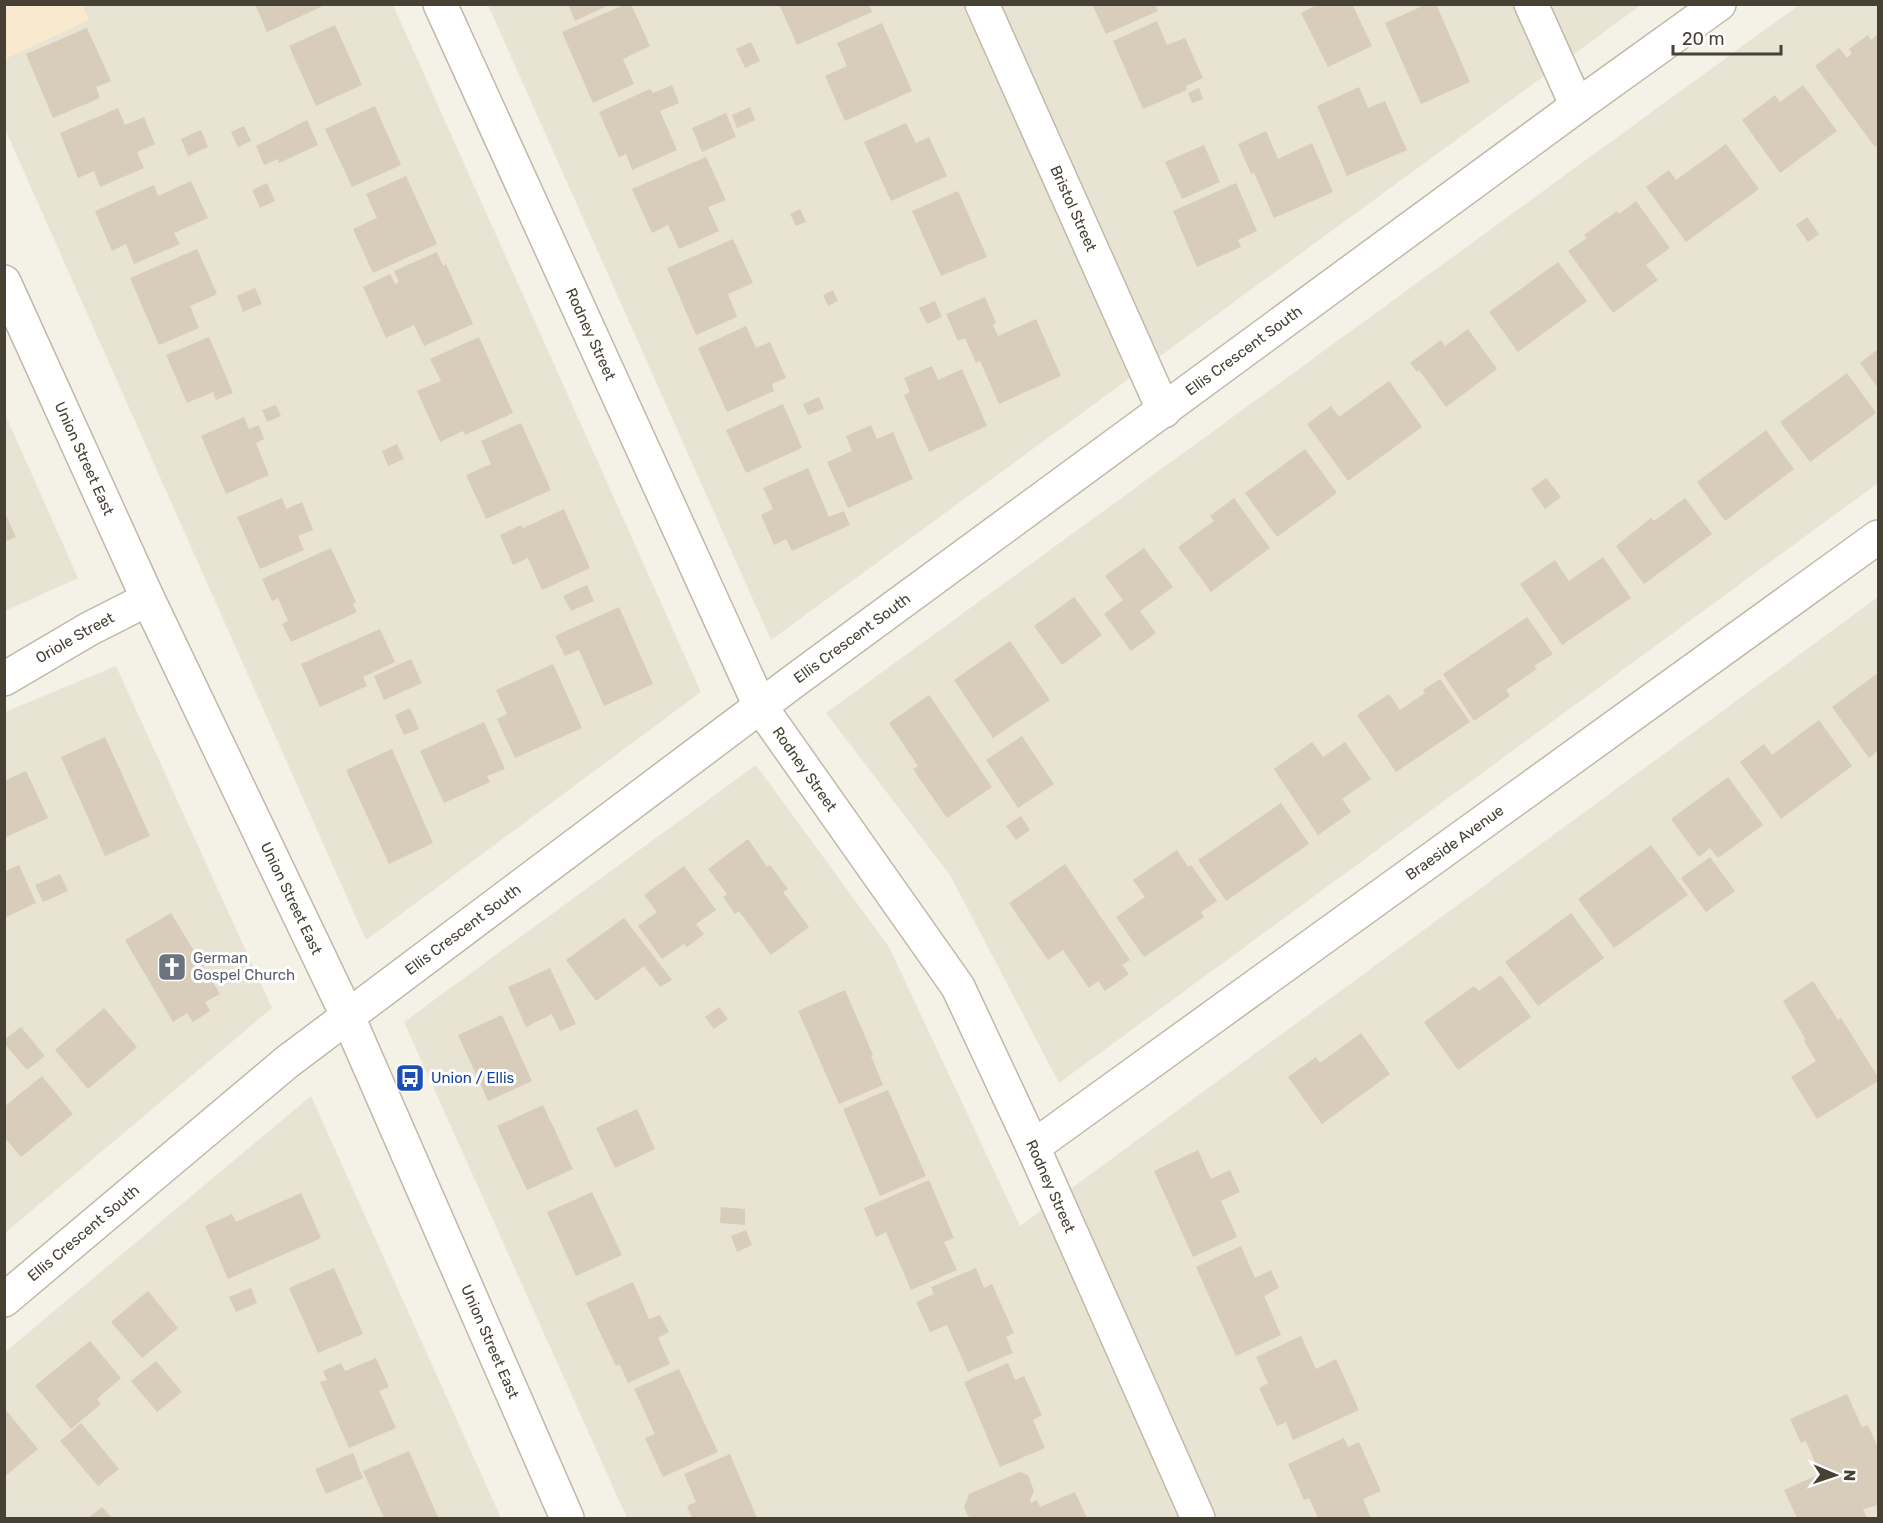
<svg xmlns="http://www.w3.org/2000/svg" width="1883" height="1523" font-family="Rubik,sans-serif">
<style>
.residential{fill:#e9e3d3}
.commercial{fill:#f8e9cf}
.building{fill:#d7cdba}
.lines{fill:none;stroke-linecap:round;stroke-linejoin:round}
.minor-casing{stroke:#c0b9a8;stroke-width:36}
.minor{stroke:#fff;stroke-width:33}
.labels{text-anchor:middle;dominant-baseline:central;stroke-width:6;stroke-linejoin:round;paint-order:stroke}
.street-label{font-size:15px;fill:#474135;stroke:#fff}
.worship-label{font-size:15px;fill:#5b616d;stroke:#fff;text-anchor:start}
.transit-label{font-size:15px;fill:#164399;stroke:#fff;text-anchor:start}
</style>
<rect width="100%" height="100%" fill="#f4f1e6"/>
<g class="residential">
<polygon points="82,5 393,5 701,692 366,940 5,129 4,59 88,20"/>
<polygon points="488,5 1641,5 771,640"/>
<polygon points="1799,5 1878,5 1878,483 1059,1083 950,875 826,713"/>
<polygon points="4,412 78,578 5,611 4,611"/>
<polygon points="1878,597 1878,1518 627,1518 404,1022 756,765 889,947 1020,1226"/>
<polygon points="116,666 272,1008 5,1233 5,712"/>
<polygon points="311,1096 501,1518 5,1518 4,1353"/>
</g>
<polygon class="commercial" points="4,5 82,5 89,20 5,59"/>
<g class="building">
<polygon points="255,4 327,4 267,32"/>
<polygon points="568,4 611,4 575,21"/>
<polygon points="626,4 631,4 650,46 623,59 634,84 593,103 562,32"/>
<polygon points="779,4 869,4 872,12 797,45"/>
<polygon points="1092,4 1155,4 1158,11 1106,34"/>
<polygon points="1318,4 1352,4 1372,46 1328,67 1301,13"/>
<polygon points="1427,4 1436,4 1470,82 1421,104 1385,23"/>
<polygon points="1157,21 1167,45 1185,38 1203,78 1186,86 1187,90 1143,109 1113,41"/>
<polygon points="882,23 912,91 845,121 825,76 847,66 837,43"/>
<polygon points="335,25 362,85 316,106 289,46"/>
<polygon points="87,28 111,81 96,87 100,98 53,118 26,54"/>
<polygon points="1878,34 1878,145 1875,147 1815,66 1839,48 1847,58 1852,53 1849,49 1868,35 1871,40"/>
<polygon points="751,42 760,61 745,68 736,49"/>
<polygon points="672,85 679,103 660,111 677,150 632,170 626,154 619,157 599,112 650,89 653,93"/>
<polygon points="1803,85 1837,131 1780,173 1742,120 1775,95 1780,102"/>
<polygon points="1359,87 1368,108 1385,101 1407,150 1347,176 1317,106"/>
<polygon points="1199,88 1203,99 1192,103 1188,93"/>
<polygon points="375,106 401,165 352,187 325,129"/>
<polygon points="750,107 755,120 737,128 732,115"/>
<polygon points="118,108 125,125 144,117 155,144 137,152 144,168 100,187 94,171 78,178 60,133"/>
<polygon points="726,113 736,137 702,152 692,128"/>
<polygon points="307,120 318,145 279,163 278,159 264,165 256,146"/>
<polygon points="906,123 916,143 929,137 947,176 891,201 864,142"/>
<polygon points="244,126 251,141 238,147 231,132"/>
<polygon points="201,130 208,147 188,156 181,139"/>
<polygon points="1266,131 1278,159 1312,143 1333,192 1274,218 1254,173 1251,174 1238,144"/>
<polygon points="1726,144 1759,189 1686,242 1646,187 1669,170 1676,180"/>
<polygon points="1204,145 1220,182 1182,199 1165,162"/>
<polygon points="706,157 726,200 708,207 719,231 679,249 668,225 652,233 632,189"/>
<polygon points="406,176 437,244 373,273 353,229 377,218 366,194"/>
<polygon points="191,181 208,218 174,233 180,244 134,264 126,244 112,251 95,211 154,185 158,196"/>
<polygon points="267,183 275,201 260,208 252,190"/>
<polygon points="1236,183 1257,231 1238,240 1241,247 1197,267 1173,211"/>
<polygon points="958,191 987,257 941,276 912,211"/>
<polygon points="1636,201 1670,248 1646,265 1658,280 1613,313 1568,251 1587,238 1584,235 1617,211 1619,214"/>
<polygon points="800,209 806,222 796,226 790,214"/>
<polygon points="1807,217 1819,234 1808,242 1796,225"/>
<polygon points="733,239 753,283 728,294 737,317 696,335 667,268"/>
<polygon points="197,249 217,294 190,306 199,328 159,345 130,278"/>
<polygon points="437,252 443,266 446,264 473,324 424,346 414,325 386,338 363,287 390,274 395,284 399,282 394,271"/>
<polygon points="1558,262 1587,301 1518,352 1489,312"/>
<polygon points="255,288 262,304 243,312 237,296"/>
<polygon points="833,290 838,301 828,306 823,295"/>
<polygon points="985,297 996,323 993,325 998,336 1036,319 1061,376 999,404 980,361 976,363 965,338 958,341 946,314"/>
<polygon points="935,301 942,317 927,324 919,308"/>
<polygon points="746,326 756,348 770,342 786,378 772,384 774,391 727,412 698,348"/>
<polygon points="1468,329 1497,369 1446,407 1419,370 1417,372 1410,363 1441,340 1445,346"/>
<polygon points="209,337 233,393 216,400 213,392 187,403 166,355"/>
<polygon points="479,337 513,413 465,435 463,431 440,442 417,391 441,381 430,359"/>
<polygon points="1878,349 1878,388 1860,363"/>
<polygon points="932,366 938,380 962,369 987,426 929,452 904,395 910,392 904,378"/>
<polygon points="1847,373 1876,413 1810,462 1780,422"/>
<polygon points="1389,381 1422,427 1348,481 1307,424 1331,406 1339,417"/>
<polygon points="819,397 824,409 808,415 803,404"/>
<polygon points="783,404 802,448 746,473 726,430"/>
<polygon points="276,405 281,416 267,422 262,410"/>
<polygon points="244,417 249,429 259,425 264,439 256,443 269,475 226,494 201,436"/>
<polygon points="521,423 551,490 486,519 466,475 491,464 481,441"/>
<polygon points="871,425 877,439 893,432 913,479 848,508 827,462 852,451 846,436"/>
<polygon points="1766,430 1794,469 1725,521 1697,482"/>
<polygon points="397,444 404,459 388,466 382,451"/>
<polygon points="1305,449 1337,493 1277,537 1245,493"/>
<polygon points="808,468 829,517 844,511 850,525 792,551 786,539 774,545 761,515 773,509 763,488"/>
<polygon points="1546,478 1561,497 1545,509 1531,489"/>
<polygon points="282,498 286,509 302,502 313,530 298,536 304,550 260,569 237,517"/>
<polygon points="1234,498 1270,548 1211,592 1178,547 1214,521 1210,516"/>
<polygon points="1685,498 1712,534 1644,584 1616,546 1651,518 1654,521"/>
<polygon points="564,509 590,568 542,590 528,558 513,565 500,535 521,525 523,528"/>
<polygon points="4,511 16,537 4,542"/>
<polygon points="331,548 356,602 353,604 357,612 291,642 282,624 288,621 278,598 272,601 262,579"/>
<polygon points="1144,548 1173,587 1140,611 1156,633 1131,651 1104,614 1123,600 1105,576"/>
<polygon points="1603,557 1631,598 1562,645 1520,584 1555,560 1569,581"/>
<polygon points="587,585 594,601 571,611 563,596"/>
<polygon points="1074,597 1102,635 1062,665 1034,626"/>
<polygon points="619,607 653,684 604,706 579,650 565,656 555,636"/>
<polygon points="1527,617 1553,654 1534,666 1537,669 1506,690 1510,696 1474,721 1443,674"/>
<polygon points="380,629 395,662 363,677 367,686 320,707 301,664"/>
<polygon points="1010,641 1050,700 993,738 954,680"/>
<polygon points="411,659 422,683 384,700 374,676"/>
<polygon points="553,664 582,728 515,758 497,719 507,714 496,690"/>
<polygon points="1878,673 1878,751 1869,758 1832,707"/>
<polygon points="1440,679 1470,722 1396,772 1357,715 1389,694 1400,710 1425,693 1423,690"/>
<polygon points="929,695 992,787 947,818 913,769 918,766 889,723"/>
<polygon points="410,708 419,729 404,735 395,715"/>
<polygon points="1819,720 1852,766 1781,819 1740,762 1764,744 1772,755"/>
<polygon points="484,722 505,769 487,776 490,782 444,803 420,751"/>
<polygon points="1022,736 1054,784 1018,808 986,760"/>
<polygon points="105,737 150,836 105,856 61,757"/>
<polygon points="1312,742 1323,757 1345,742 1371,779 1342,799 1351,812 1318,835 1274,769"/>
<polygon points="392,749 433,843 389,864 346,770"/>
<polygon points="26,771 48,818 4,838 4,781"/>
<polygon points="1728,777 1763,825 1718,858 1710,848 1699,857 1671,819"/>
<polygon points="1281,803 1309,844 1226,901 1198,860"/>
<polygon points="1021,816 1030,830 1016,840 1006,826"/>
<polygon points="748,839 767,867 770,865 788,889 783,892 809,927 771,955 739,911 735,914 723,897 727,894 708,869"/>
<polygon points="1651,845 1688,895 1614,948 1578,899"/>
<polygon points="1177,850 1188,867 1191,865 1217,901 1201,912 1204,917 1144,957 1116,917 1145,897 1133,880"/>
<polygon points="1710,857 1735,891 1706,912 1681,878"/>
<polygon points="1065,864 1130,960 1122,965 1129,974 1105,991 1098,981 1089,988 1063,950 1048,960 1009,903"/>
<polygon points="19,865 36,903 4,918 4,872"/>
<polygon points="684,866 716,910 696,924 704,934 687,947 684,944 662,959 638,926 657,912 644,895"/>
<polygon points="60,874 68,891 43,902 35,885"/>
<polygon points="171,913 220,994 205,1002 210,1011 193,1022 187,1013 173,1022 125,940"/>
<polygon points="1571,913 1604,958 1538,1006 1505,962"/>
<polygon points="624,918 672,980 660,987 644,966 596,1001 566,960"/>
<polygon points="550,968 576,1024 560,1031 552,1014 526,1027 508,987"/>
<polygon points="1501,975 1531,1017 1458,1070 1424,1022 1474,986 1479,991"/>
<polygon points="1813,981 1838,1020 1841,1018 1878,1077 1878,1081 1817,1119 1791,1077 1816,1061 1804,1041 1806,1040 1783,1001"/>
<polygon points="845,990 873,1055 871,1056 883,1085 839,1104 798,1011"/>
<polygon points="719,1007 728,1019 714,1029 705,1017"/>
<polygon points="104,1008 137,1047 88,1089 55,1050"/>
<polygon points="502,1015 532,1081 488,1101 458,1035"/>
<polygon points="21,1027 45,1056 27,1070 4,1043 4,1040"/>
<polygon points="1361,1033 1390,1074 1322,1124 1288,1077 1316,1057 1320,1063"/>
<polygon points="42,1076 73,1114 21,1157 4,1137 4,1107"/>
<polygon points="888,1090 926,1176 880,1196 843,1109"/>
<polygon points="543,1105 573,1169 527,1190 497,1126"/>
<polygon points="637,1109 655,1149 615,1168 596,1128"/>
<polygon points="1198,1150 1211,1179 1230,1170 1240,1192 1221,1201 1237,1237 1193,1257 1154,1171"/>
<polygon points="929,1180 954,1238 944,1242 957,1270 911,1290 886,1232 876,1237 864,1208"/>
<polygon points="592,1192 622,1255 576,1276 547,1212"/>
<polygon points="301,1193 321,1238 228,1279 205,1226 232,1214 236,1222"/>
<polygon points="721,1207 745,1209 745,1225 720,1223"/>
<polygon points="746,1230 752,1245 737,1252 731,1236"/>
<polygon points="1241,1246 1255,1278 1271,1270 1279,1288 1264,1296 1281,1335 1236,1356 1196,1267"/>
<polygon points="334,1268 363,1334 318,1353 289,1288"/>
<polygon points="976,1268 984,1288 992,1284 1014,1333 1006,1337 1013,1353 968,1372 947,1325 930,1332 916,1302 934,1294 931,1287"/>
<polygon points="633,1282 649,1319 660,1315 669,1332 658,1338 670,1364 628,1383 620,1365 616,1366 586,1303"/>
<polygon points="251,1288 257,1303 236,1312 229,1297"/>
<polygon points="148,1291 178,1328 142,1358 111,1322"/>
<polygon points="1301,1336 1316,1369 1336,1359 1359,1410 1293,1440 1286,1422 1277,1426 1259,1388 1268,1383 1256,1357"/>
<polygon points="90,1341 121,1378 97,1399 101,1404 71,1429 35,1386"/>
<polygon points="376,1358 389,1387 379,1391 396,1428 349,1448 320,1382 327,1380 323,1371 341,1363 345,1371"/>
<polygon points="156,1361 182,1392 157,1412 131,1381"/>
<polygon points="1008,1363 1015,1380 1024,1376 1042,1415 1033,1420 1045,1448 1000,1467 964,1382"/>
<polygon points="679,1369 718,1452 663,1477 645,1438 655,1434 634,1389"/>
<polygon points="1847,1394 1862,1427 1868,1425 1878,1448 1878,1505 1863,1509 1867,1518 1797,1518 1784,1490 1820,1474 1806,1441 1801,1443 1790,1419"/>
<polygon points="4,1408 38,1449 4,1477"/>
<polygon points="81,1423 119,1469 98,1486 60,1441"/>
<polygon points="1344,1438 1348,1447 1359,1442 1381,1491 1363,1499 1371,1518 1318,1518 1309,1498 1304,1500 1288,1464"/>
<polygon points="409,1451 438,1517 436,1518 384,1518 363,1471"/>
<polygon points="353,1453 363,1478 326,1494 315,1469"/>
<polygon points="730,1454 757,1518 692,1518 687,1506 696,1502 684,1474"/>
<polygon points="1020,1472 1028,1475 1034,1491 1030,1500 1031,1503 1037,1500 1040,1507 1075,1492 1087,1518 974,1518 968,1516 964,1507 969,1494"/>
<polygon points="102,1507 112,1518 88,1518"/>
</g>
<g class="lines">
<g class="minor-casing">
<g id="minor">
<path id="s1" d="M440,4L760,706L958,987L1033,1147L1198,1518"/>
<path id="s2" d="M982,4L1164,411"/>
<polyline points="1531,4 1577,106"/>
<path id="s3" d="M4,282L148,599L348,1017L567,1518"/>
<path id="s4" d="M4,679L89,629L148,599"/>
<path id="s5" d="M1033,1147L1878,537"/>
<path id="s6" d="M4,1300L287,1062L794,681L1577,106L1719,4"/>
</g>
</g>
<use href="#minor" class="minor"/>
</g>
<defs>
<g id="church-square" transform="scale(1.5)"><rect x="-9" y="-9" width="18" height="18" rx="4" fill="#6b7280" stroke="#fff"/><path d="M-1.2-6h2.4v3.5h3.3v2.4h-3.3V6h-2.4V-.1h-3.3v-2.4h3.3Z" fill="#fff"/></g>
<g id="bus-square" transform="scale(1.5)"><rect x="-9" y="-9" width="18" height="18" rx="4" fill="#1a4fb4" stroke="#fff"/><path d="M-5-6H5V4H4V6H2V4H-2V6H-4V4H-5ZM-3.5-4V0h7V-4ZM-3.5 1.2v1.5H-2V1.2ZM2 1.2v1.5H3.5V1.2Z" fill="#fff"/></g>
</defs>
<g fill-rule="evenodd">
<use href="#church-square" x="172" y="967"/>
<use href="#bus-square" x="410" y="1078"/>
</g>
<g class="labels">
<g class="street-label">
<text stroke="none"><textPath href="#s2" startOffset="224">Bristol Street</textPath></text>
<text stroke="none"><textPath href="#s1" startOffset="363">Rodney Street</textPath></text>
<text stroke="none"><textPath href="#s6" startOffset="1562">Ellis Crescent South</textPath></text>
<text stroke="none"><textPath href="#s3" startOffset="194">Union Street East</textPath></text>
<text stroke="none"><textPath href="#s4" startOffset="82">Oriole Street</textPath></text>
<text stroke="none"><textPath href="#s6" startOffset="1076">Ellis Crescent South</textPath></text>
<text stroke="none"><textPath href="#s1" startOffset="849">Rodney Street</textPath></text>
<text stroke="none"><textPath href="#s5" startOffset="520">Braeside Avenue</textPath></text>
<text stroke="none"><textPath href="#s3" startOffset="680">Union Street East</textPath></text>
<text stroke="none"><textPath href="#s6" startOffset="590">Ellis Crescent South</textPath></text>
<text stroke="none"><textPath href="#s1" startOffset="1335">Rodney Street</textPath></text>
<text stroke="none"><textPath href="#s6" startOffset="104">Ellis Crescent South</textPath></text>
<text stroke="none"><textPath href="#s3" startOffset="1166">Union Street East</textPath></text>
</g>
<g class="worship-label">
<text x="193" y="958">German<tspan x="193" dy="17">Gospel Church</tspan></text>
</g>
<g class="transit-label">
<text x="431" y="1078">Union / Ellis</text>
</g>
</g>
<rect width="1883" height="1523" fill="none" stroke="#474135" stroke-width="12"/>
<g transform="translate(1835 1475) rotate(92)" stroke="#ffffff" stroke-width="4.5" paint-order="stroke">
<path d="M0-4.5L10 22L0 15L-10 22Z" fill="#474135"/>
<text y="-9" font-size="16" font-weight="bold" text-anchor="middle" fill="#474135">N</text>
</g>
<path d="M1673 45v9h108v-9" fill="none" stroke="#474135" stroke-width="3"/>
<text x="1682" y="45" font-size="18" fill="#474135" stroke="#ffffff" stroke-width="4.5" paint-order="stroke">20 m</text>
</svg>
